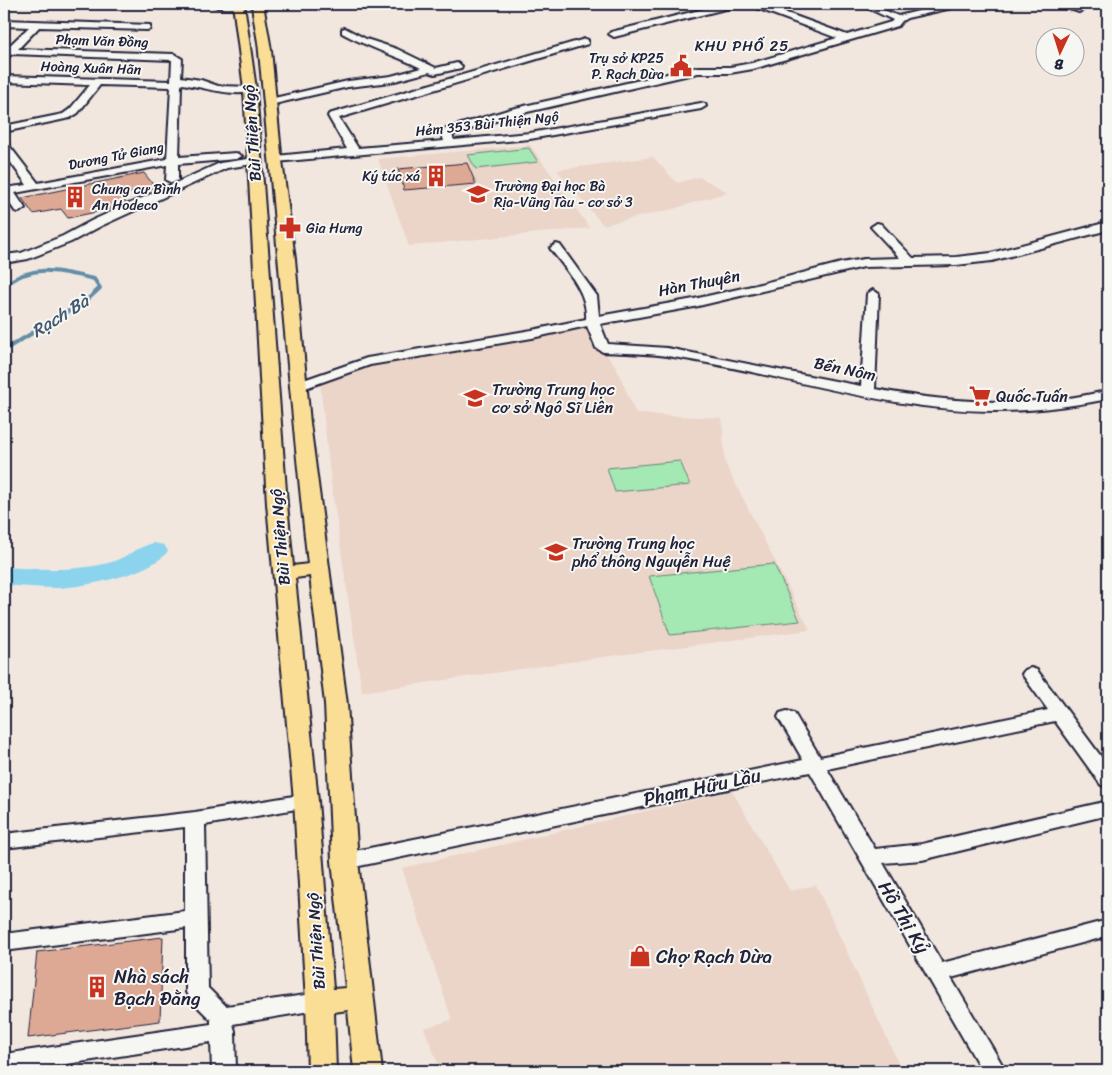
<svg xmlns="http://www.w3.org/2000/svg" width="1112" height="1075" font-family="Sriracha,sans-serif">
<style>
.built{fill:#ebd4c8}
.green{fill:#a4e8b3;stroke:#638577}
.lines{fill:none;stroke-linecap:round;stroke-linejoin:round}
.stream{stroke:#628da6;stroke-width:4}
.river{fill:#8cd4ed;fill-rule:evenodd}
.building{fill:#dea994;stroke:#22223b}
.minor-casing{stroke:#22223b;stroke-width:4}
.major-casing{stroke:#22223b;stroke-width:4}
.minor{fill:#f6f6f2;fill-rule:evenodd}
.major{fill:#fbde96;fill-rule:evenodd}
.labels{text-anchor:middle;dominant-baseline:central;stroke-width:4;stroke-linejoin:round;paint-order:stroke}
.far-street-label{font-size:14px;fill:#22223b;stroke:#f6f6f2}
.far-poi-label{font-size:14px;fill:#22223b;stroke:#f6f6f2;text-anchor:start}
.far-neighbourhood-label{font-size:15px;letter-spacing:1px;fill:#22223b;stroke:#f6f6f2}
.street-label{font-size:16px;fill:#22223b;stroke:#f6f6f2}
.poi-label{font-size:16px;fill:#22223b;stroke:#f6f6f2;text-anchor:start}
.water-label{font-size:18px;font-style:italic;fill:#425770;stroke:#f6f6f2}
.near-street-label{font-size:19px;fill:#22223b;stroke:#f6f6f2}
.near-poi-label{font-size:19px;fill:#22223b;stroke:#f6f6f2;text-anchor:start}
</style>
<rect width="100%" height="100%" fill="#f1e7df"/>
<filter id="ink" filterUnits="userSpaceOnUse"><feTurbulence type="fractalNoise" baseFrequency=".02" numOctaves="2"/><feDisplacementMap in="SourceGraphic" scale="10" xChannelSelector="R" yChannelSelector="G"/><feConvolveMatrix kernelMatrix="1 2 1 2 8 2 1 2 1" color-interpolation-filters="sRGB"/></filter>
<g filter="url(#ink)">
<g class="built">
<polygon points="530,145 590,228 409,246 378,159"/>
<polygon points="653,157 677,183 699,177 728,192 673,209 603,225 557,170"/>
<polygon points="588,326 599,346 615,365 636,414 722,418 725,463 810,630 610,656 362,692 330,475 320,382 362,367 418,355"/>
<polygon points="732,791 790,891 816,885 902,1071 441,1071 424,1028 452,1020 402,868"/>
</g>
<g class="green">
<polygon points="529,148 538,162 476,169 468,155"/>
<polygon points="680,461 690,485 615,492 607,468"/>
<polygon points="774,564 800,621 670,635 649,576"/>
</g>
<g class="lines">
<path class="stream" d="M4,285C36,263 58,271 94,279L100,288L86,301L4,350"/>
<path class="river" d="M154,543L164,545L168,551C152,574 85,587 57,588C40,588 21,586 4,585V567C40,569 76,572 112,562C127,557 139,546 154,543Z"/>
</g>
<g class="building">
<polygon points="467,163 476,184 404,190 398,169"/>
<polygon points="144,173 156,188 120,195 126,203 115,208 68,218 61,209 33,214 22,198"/>
<polygon points="163,937 160,1021 28,1038 37,952"/>
</g>
<g class="lines">
<g class="minor-casing">
<g id="minor">
<path d="M211,4H242L243,5C236,10 218,9 211,4Z"/>
<polygon points="724,4 739,4 737,6 614,37 609,34 611,32"/>
<polygon points="750,4 762,4 847,35 891,22 893,20 859,4 870,4 898,16 947,4 963,4 961,6 907,18 902,21 898,26 753,69 730,73 698,73 514,115 452,135 454,140 530,133 701,103 705,104 706,106 701,109 530,139 276,162 270,159 276,156 347,149 328,116 329,114 585,39 588,40 588,44 339,118 358,148 444,141 442,135 445,129 511,109 698,67 730,67 752,63 837,38 751,6"/>
<polygon points="1055,4 1070,4 1084,9 1079,12"/>
<path d="M4,20L150,25V29L147,30L39,27L18,49L174,54L182,59L181,77L201,80L218,86L254,87L255,89C243,100 198,86 182,84L181,86L179,157L236,153L242,156L236,159L178,164V180L172,183L166,180L167,165L15,193L25,208L19,212L15,211L4,195V188L27,185L4,153V143L8,144L38,183L167,159L171,87L100,85L78,113L70,118L4,132V126L63,114L70,109L90,85L4,82V76L171,81L172,60L12,54L5,59L4,48H7L29,27L4,26Z"/>
<path d="M345,28L366,39L397,49L436,68L457,63L462,66L461,68L435,74L429,72L391,82L348,87L270,105L266,104L265,102L270,99L348,81L391,76L421,68C395,55 367,47 342,33V29Z"/>
<polygon points="255,158 259,159 261,161 259,163 227,168 101,226 71,242 28,259 4,263 4,255 21,253 63,236 93,220 220,163"/>
<path d="M1108,222V230L992,261L956,265L864,267L694,307L600,324L608,344L667,348L861,386L867,294L873,290L879,294L875,389C933,400 992,405 1051,400C1070,399 1089,394 1108,391V399C1072,406 1036,411 999,411C889,412 776,372 667,356C646,353 624,353 603,352L596,348L587,326L532,338L370,365L297,391L292,390L290,387L292,384L367,358L532,330L586,319C588,291 565,269 550,248L556,244L560,245L597,296L599,316L694,299L756,285L841,263L864,259L900,258L871,227L877,223L881,224L913,258L956,257L991,253Z"/>
<polygon points="1031,668 1037,670 1108,766 1108,787 1101,785 1055,721 827,769 875,849 922,844 1108,801 1108,815 922,860 883,863 942,963 1108,920 1108,936 951,978 1006,1071 982,1071 810,772 345,869 338,866 335,861 338,856 345,853 803,760 778,717 780,713 787,711 794,713 820,757 1048,710 1022,674 1025,670"/>
<polygon points="306,794 313,796 316,801 313,806 205,825 208,988 226,1006 320,993 328,996 331,1002 328,1008 233,1024 235,1031 236,1071 212,1071 211,1042 21,1071 4,1071 4,1054 211,1024 211,1020 189,998 186,992 186,928 4,951 4,934 185,911 185,827 4,848 4,834 195,812"/>
</g>
</g>
<g class="major-casing">
<path id="major" d="M233,4H244L256,89L287,504L293,566L308,564C289,394 276,223 259,52C258,36 253,20 252,4H263L271,50L281,153L295,259L310,423L347,704L358,861L382,1071H354L348,1010L334,1012L336,1071H308L306,1002L294,801L267,504L244,89ZM310,576L325,704L332,861L346,988L333,989L318,801L295,578Z"/>
</g>
<use href="#minor" class="minor"/>
<use href="#major" class="major"/>
</g>
</g>
<defs>
<g id="civic-bare" transform="scale(1.725)"><path d="M-.6-6.5H3V-4.5H.6V-3L4-1V1h2V6H-6V1h2V-1L-.6-3ZM-1.2 2.5V6h2.4V2.5Z" fill="#c8321e" stroke="#f6f6f2" stroke-width="2.5" paint-order="stroke"/></g>
<g id="building-bare" transform="scale(1.725)"><path d="M-4-6H4V6H1V3H-1V6H-4ZM-2.5-4.3h1.7v1.8h-1.7ZM.8-4.3h1.7v1.8H.8ZM-2.5-1h1.7V.8h-1.7ZM.8-1h1.7V.8H.8Z" fill="#c8321e" stroke="#f6f6f2" stroke-width="2.5" paint-order="stroke"/></g>
<g id="university-bare" transform="scale(1.725)"><path d="M0-5L7-2L0 1L-7-2ZM-4 1L0 2.5L4 1V4Q0 6-4 4Z" fill="#c8321e" stroke="#f6f6f2" stroke-width="2.5" paint-order="stroke"/></g>
<g id="pharmacy-bare" transform="scale(1.725)"><path d="M-2-6h4v4h4v4h-4v4h-4v-4h-4v-4h4Z" fill="#c8321e" stroke="#f6f6f2" stroke-width="2.5" paint-order="stroke"/></g>
<g id="supermarket-bare" transform="scale(1.725)"><path d="M-6-5.5h2.5l.6 2H6L4.5 2H-2.5L-4.4-4H-6ZM-1.5 3.2a1.3 1.3 0 1 0 .1 0ZM3 3.2a1.3 1.3 0 1 0 .1 0Z" fill="#c8321e" stroke="#f6f6f2" stroke-width="2.5" paint-order="stroke"/></g>
<g id="school-bare" transform="scale(1.725)"><path d="M0-5L7-2L0 1L-7-2ZM-4 1L0 2.5L4 1V4Q0 6-4 4Z" fill="#c8321e" stroke="#f6f6f2" stroke-width="2.5" paint-order="stroke"/></g>
<g id="shop-bare" transform="scale(1.725)"><path d="M-5-2.5h2.3a2.7 3.5 0 0 1 5.4 0H5L5.5 6h-11ZM-1.5-2.5h3a1.5 2.3 0 0 0-3 0Z" fill="#c8321e" stroke="#f6f6f2" stroke-width="2.5" paint-order="stroke"/></g>
</defs>
<g fill-rule="evenodd">
<use href="#civic-bare" x="681" y="66"/>
<use href="#building-bare" x="436" y="176"/>
<use href="#university-bare" x="478" y="194"/>
<use href="#building-bare" x="75" y="197"/>
<use href="#pharmacy-bare" x="290" y="228"/>
<use href="#supermarket-bare" x="980" y="396"/>
<use href="#school-bare" x="475" y="398"/>
<use href="#school-bare" x="556" y="552"/>
<use href="#shop-bare" x="640" y="956"/>
<use href="#building-bare" x="97" y="987"/>
</g>
<g class="labels">
<g class="far-street-label">
<text transform="translate(102 41) rotate(2)">Phạm Văn Đồng</text>
<text transform="translate(91 68) rotate(2)">Hoàng Xuân Hãn</text>
<text transform="translate(487 124) rotate(-6)">Hẻm 353 Bùi Thiện Ngộ</text>
<text transform="translate(116 156) rotate(-11)">Dương Tử Giang</text>
</g>
<g class="far-poi-label">
<text x="664" y="58" text-anchor="end">Trụ sở KP25<tspan x="664" dy="16">P. Rạch Dừa</tspan></text>
<text x="420" y="176" text-anchor="end">Ký túc xá</text>
<text x="494" y="186">Trường Đại học Bà<tspan x="494" dy="16">Rịa-Vũng Tàu - cơ sở 3</tspan></text>
<text x="92" y="189">Chung cư Bình<tspan x="92" dy="16">An Hodeco</tspan></text>
<text x="306" y="228">Gia Hưng</text>
</g>
<g class="far-neighbourhood-label">
<text x="742" y="46">KHU PHỐ 25</text>
</g>
<g class="street-label">
<text transform="translate(252 133) rotate(-94)">Bùi Thiện Ngộ</text>
<text transform="translate(699 283) rotate(-11)">Hàn Thuyên</text>
<text transform="translate(845 369) rotate(12)">Bến Nôm</text>
<text transform="translate(280 537) rotate(-95)">Bùi Thiện Ngộ</text>
<text transform="translate(316 941) rotate(-94)">Bùi Thiện Ngộ</text>
</g>
<g class="poi-label">
<text x="492" y="389">Trường Trung học<tspan x="492" dy="18">cơ sở Ngô Sĩ Liên</tspan></text>
<text x="996" y="396">Quốc Tuấn</text>
<text x="572" y="543">Trường Trung học<tspan x="572" dy="18">phổ thông Nguyễn Huệ</tspan></text>
</g>
<g class="water-label">
<text transform="translate(60 316) rotate(-32)">Rạch Bà</text>
</g>
<g class="near-street-label">
<text transform="translate(702 787) rotate(-12)">Phạm Hữu Lầu</text>
<text transform="translate(904 917) rotate(59)">Hồ Thị Kỷ</text>
</g>
<g class="near-poi-label">
<text x="656" y="956">Chợ Rạch Dừa</text>
<text x="114" y="976">Nhà sách<tspan x="114" dy="22">Bạch Đằng</tspan></text>
</g>
</g>
<rect width="1112" height="1075" fill="none" stroke="#f6f6f2" stroke-width="20"/>
<rect x="10" y="10" width="1092" height="1055" fill="none" stroke="#22223b" stroke-width="2" filter="url(#ink)"/>
<g transform="translate(1060 52) rotate(184)"><circle r="24" fill="#f6f6f2" stroke="#a1a1a9"/>
<path d="M0-4L9 19L0 12L-9 19Z" fill="#c8321e"/>
<text y="-8" font-size="14" font-weight="bold" text-anchor="middle" fill="#22223b">B</text>
</g>
</svg>
